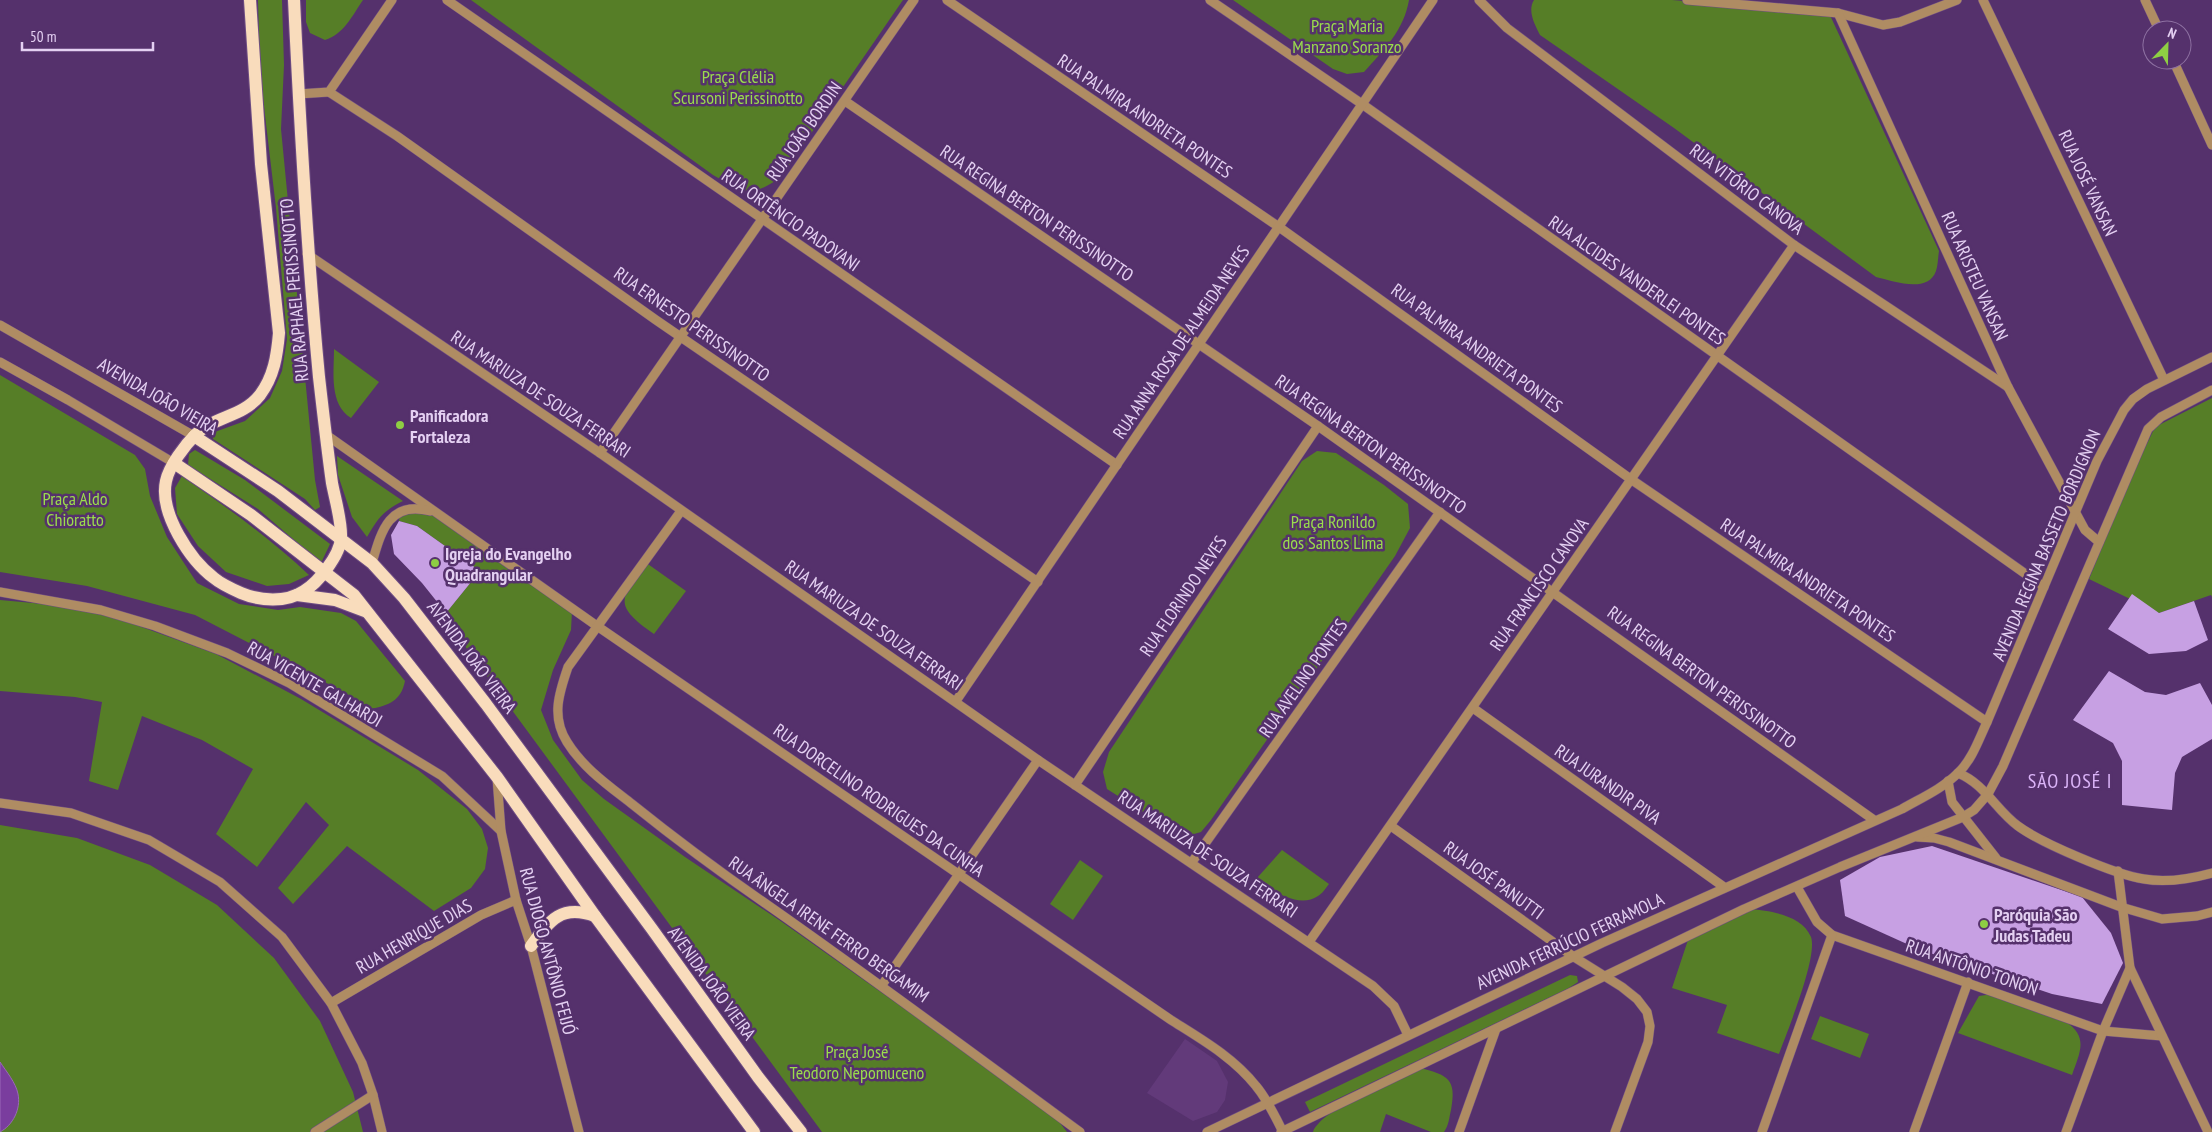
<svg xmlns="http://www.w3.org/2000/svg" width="2212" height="1132" font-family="'PT Sans Narrow',sans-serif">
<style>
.built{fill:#623a7a}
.green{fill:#567e27}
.water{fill:#7a3d9e;stroke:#9a69b7}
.building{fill:#c7a0e3}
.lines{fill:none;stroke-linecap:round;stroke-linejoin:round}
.minor-casing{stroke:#6f4e84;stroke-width:10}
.major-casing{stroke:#6f4e84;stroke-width:14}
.minor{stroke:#af8c63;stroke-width:9}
.major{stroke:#f9dcbc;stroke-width:12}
.poi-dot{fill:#8ece43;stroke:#55316c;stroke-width:2}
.labels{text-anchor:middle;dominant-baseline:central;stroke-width:5;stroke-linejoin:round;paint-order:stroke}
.park-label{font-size:18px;fill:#9add4c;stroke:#55316c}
.street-label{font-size:18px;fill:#e4d0f2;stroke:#55316c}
.poi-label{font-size:18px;font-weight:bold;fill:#e4d0f2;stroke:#55316c;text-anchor:start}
.quarter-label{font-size:20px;letter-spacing:1px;fill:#dbb4f8;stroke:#55316c}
</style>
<rect width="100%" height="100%" fill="#55316c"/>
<polygon class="built" points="1185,1039 1217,1061 1228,1082 1225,1100 1217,1112 1193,1121 1147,1093"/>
<g class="green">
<polygon points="258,0 282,0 284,65 281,129 315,480 320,507 315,510 305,499 213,439 212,433 245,421 270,398 282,371 287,339 276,208 260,73"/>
<path d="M306,0H363C352,16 344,34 325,40L310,33L306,22Z"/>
<path d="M471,0H903L781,177C750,199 744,192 713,175Z"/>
<path d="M1233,0H1409C1404,30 1384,50 1364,72L1347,74L1333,69Z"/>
<path d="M1534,0H1672L1829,13L1939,251C1938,257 1938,265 1936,271C1928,294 1893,281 1876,277L1674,128L1540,35C1535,25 1527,11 1534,0Z"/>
<path d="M334,349L379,382L351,418C329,404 334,373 334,349Z"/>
<path d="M0,375L135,455L145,469L150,496L167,537L197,583L239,604L278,610L300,607L341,613L356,621L405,681C401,701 389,705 371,709L344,692L195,615L87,586L0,572Z"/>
<polygon points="2212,398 2212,597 2211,595 2159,613 2089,579 2129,481 2155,427"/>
<polygon points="195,450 245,480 330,544 321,563 258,509 188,465 189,454"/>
<polygon points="1317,451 1336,453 1384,485 1408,504 1410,528 1395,556 1211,820 1201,832 1187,836 1151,817 1107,789 1103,772 1109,752 1302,461"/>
<path d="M337,456L403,501C383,511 378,518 367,537L352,517L338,475Z"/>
<path d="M182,476C226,507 270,538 309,575L289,584L267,586L226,572L198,546L177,514L175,488Z"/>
<polygon points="433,510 572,611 571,630 553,670 541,710 553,740 582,780 604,799 685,857 782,922 1053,1114 1067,1132 822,1132 448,623 446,613 480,571 417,526 399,521 400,512"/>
<path d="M645,562L686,591L654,634C613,605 620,600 645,562Z"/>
<polygon points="0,600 55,605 117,618 216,654 301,699 418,770 467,809 482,829 488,848 485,869 471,888 434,911 347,846 293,904 278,888 329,825 306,802 257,867 216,834 253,769 202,740 142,716 118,790 89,781 102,702 75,697 0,691"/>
<polygon points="0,825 77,838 150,865 217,905 274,958 320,1021 353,1092 363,1132 0,1132"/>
<path d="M1282,850L1329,884C1326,888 1322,894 1318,896C1299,909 1272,891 1257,878Z"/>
<polygon points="1080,860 1103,876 1073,920 1050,904"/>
<path d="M1751,909C1770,911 1802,915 1811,937C1818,957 1787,1032 1779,1054L1717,1033L1727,1005L1672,988L1688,940Z"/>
<polygon points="1570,975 1577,976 1578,982 1569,988 1310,1112 1305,1102"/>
<path d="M1993,994L2065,1021C2089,1037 2080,1052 2072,1075L1958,1033L1979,996Z"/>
<polygon points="1820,1016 1869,1034 1860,1058 1811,1039"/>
<path d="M1420,1068C1448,1075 1457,1079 1451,1110C1449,1118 1449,1125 1444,1132H1431L1386,1114L1380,1132H1313C1321,1109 1395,1080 1420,1068Z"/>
</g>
<path class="water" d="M0,1062C6,1071 16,1083 18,1094C21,1109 13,1125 0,1132Z"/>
<g class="building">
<polygon points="399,521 417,526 480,571 446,613 422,583 394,554 391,535"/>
<polygon points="2132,594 2159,613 2194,601 2208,640 2186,651 2149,654 2108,629"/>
<polygon points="2109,671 2145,692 2166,695 2200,683 2212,705 2212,739 2182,757 2175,773 2172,810 2122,805 2122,761 2113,743 2073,720"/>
<polygon points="1932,846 2082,897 2111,933 2123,963 2102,1004 2052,994 1918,949 1845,916 1840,880 1880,857"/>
</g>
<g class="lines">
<g class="minor-casing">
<g id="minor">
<polyline points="447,0 1117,465"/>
<polyline points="947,0 1279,227 1632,480 1987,722"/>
<polyline points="1210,0 1362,104 2044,587"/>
<polyline points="1479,0 1507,28 1794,245 2008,387"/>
<polyline points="1687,0 1838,13 1883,25 1900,22 1957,0"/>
<polyline points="1983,0 2164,380"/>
<polyline points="2145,0 2159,30"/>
<polyline points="1838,13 2008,387 2085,530 2099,542"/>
<polyline points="2173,60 2212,145"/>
<polyline points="329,92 397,136 656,320 1038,582"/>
<polyline points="298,94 329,92 392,0"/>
<polyline points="845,101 1318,426 1874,820"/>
<polyline points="307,254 600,453 1038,760 1373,986 1394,1006 1408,1035"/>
<polyline points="0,325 194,436"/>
<polyline points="0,362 68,400 174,463"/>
<path d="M325,434L597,626L1171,1020C1201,1039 1233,1057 1256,1086C1267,1099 1275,1116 1283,1132"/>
<polyline points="600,453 914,0"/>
<path d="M681,511L568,667C559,693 551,717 567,742C583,768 609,786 632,804C678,841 724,875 772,908C876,981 978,1057 1080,1132"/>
<path d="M372,563C381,532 389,500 430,511"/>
<polyline points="0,592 101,610 155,626 227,653 289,683 442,776 501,831"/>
<polyline points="956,701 1433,0"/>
<polyline points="1473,708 1724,887"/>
<path d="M1958,773C1985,784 1996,810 2018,826C2041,843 2116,875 2144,879C2167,883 2190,879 2212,873"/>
<polyline points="497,778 501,831 516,900 531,946 579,1132"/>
<polyline points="1948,781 1952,802 1996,858"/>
<polyline points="1075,785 1318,426"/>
<polyline points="0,803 71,813 149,840 220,882 282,937 331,1003 362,1063 373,1095 382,1132"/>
<polyline points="1391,826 1574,957 1622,987 1637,999 1647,1012 1650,1026 1648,1042 1615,1132"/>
<polyline points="1917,837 1934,838 1949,842 2121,907 2162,919 2197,916 2212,912"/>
<polyline points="1192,862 1440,512"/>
<polyline points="1797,887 1817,922 1832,935 2103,1031 2162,1036"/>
<polyline points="1309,942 1794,245"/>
<polyline points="2130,968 2208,1132"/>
<polyline points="882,985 1038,760"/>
<polyline points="331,1003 481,915 516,900"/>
<polyline points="315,1132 373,1095"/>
<path d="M1207,1132L1602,943L1902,809C1921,798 1942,789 1958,773C1972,760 1979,739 1987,722L2097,461L2124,410L2133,399L2147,389L2212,357"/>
<polyline points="1281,1132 1744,909 1840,867 1963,817 1974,810 1988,794 2003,766 2148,429 2161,417 2212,390"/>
<polyline points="1459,1132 1496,1029"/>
<polyline points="1762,1132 1832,935"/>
<polyline points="1914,1132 1968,982"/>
<polyline points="2066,1132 2103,1031 2130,968 2118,871"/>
</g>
</g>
<g class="major-casing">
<g id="major">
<path d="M250,0L261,164L279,333C277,356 274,376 260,395C243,417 215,416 196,434C185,445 169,466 166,481C159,513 190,560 214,578C221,584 232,589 241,593C260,601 286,603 304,591C318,583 340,555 341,538C342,522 335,499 332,483C327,447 323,412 319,377C307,251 300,126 294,0"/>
<polyline points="194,436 278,491 372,563 404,598 486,704 652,929 758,1077 801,1132"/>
<polyline points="174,463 251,515 354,595 497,777 595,916 754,1132"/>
<polyline points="297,595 335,600 367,612"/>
<path d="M531,946C550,920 561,904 595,916"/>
</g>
</g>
<use href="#minor" class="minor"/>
<use href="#major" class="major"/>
</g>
<g class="poi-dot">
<circle cx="400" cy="425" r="5"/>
<circle cx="435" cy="563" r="5"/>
<circle cx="1984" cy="924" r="5"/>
</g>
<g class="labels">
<g class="park-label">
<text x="1347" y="25">Praça Maria<tspan x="1347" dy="21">Manzano Soranzo</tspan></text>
<text x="738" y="76">Praça Clélia<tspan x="738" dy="21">Scursoni Perissinotto</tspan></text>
<text x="75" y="498">Praça Aldo<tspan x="75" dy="21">Chioratto</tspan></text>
<text x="1333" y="521">Praça Ronildo<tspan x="1333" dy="21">dos Santos Lima</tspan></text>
<text x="857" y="1051">Praça José<tspan x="857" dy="21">Teodoro Nepomuceno</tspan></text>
</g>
<g class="street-label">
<text transform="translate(1145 116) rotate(34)">RUA PALMIRA ANDRIETA PONTES</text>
<text transform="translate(804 131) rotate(-55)">RUA JOÃO BORDIN</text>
<text transform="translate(2088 183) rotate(65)">RUA JOSÉ VANSAN</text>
<text transform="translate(1747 189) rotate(37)">RUA VITÓRIO CANOVA</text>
<text transform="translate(1037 213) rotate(34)">RUA REGINA BERTON PERISSINOTTO</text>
<text transform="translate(791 220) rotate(35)">RUA ORTÊNCIO PADOVANI</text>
<text transform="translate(1975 276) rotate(66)">RUA ARISTEU VANSAN</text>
<text transform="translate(1637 280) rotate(35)">RUA ALCIDES VANDERLEI PONTES</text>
<text transform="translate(294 290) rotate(-95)">RUA RAPHAEL PERISSINOTTO</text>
<text transform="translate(692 324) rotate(35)">RUA ERNESTO PERISSINOTTO</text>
<text transform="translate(1181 342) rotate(-56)">RUA ANNA ROSA DE ALMEIDA NEVES</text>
<text transform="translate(1477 348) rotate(36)">RUA PALMIRA ANDRIETA PONTES</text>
<text transform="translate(541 394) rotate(34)">RUA MARIUZA DE SOUZA FERRARI</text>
<text transform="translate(158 396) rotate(30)">AVENIDA JOÃO VIEIRA</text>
<text transform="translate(1371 444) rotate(35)">RUA REGINA BERTON PERISSINOTTO</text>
<text transform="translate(2046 545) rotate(-67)">AVENIDA REGINA BASSETO BORDIGNON</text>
<text transform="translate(1808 580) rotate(34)">RUA PALMIRA ANDRIETA PONTES</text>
<text transform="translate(1539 584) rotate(-55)">RUA FRANCISCO CANOVA</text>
<text transform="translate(1183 596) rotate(-56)">RUA FLORINDO NEVES</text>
<text transform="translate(874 625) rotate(35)">RUA MARIUZA DE SOUZA FERRARI</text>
<text transform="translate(472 657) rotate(53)">AVENIDA JOÃO VIEIRA</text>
<text transform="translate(1702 677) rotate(36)">RUA REGINA BERTON PERISSINOTTO</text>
<text transform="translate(1303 678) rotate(-55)">RUA AVELINO PONTES</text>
<text transform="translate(315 684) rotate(30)">RUA VICENTE GALHARDI</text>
<text transform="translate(1608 784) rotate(35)">RUA JURANDIR PIVA</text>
<text transform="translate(879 800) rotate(35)">RUA DORCELINO RODRIGUES DA CUNHA</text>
<text transform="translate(1208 854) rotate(34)">RUA MARIUZA DE SOUZA FERRARI</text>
<text transform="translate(1494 880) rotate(36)">RUA JOSÉ PANUTTI</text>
<text transform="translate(829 929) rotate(35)">RUA ÂNGELA IRENE FERRO BERGAMIM</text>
<text transform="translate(414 936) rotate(-30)">RUA HENRIQUE DIAS</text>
<text transform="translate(1570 941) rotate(-25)">AVENIDA FERRÚCIO FERRAMOLA</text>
<text transform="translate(548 951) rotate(75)">RUA DIOGO ANTÔNIO FEIJÓ</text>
<text transform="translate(1972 967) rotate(19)">RUA ANTÔNIO TONON</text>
<text transform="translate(712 983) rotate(54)">AVENIDA JOÃO VIEIRA</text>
</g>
<g class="poi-label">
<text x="410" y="415">Panificadora<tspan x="410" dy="21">Fortaleza</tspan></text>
<text x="445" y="553">Igreja do Evangelho<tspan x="445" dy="21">Quadrangular</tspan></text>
<text x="1994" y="914">Paróquia São<tspan x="1994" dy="21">Judas Tadeu</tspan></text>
</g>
<g class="quarter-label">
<text x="2070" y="781">SÃO JOSÉ I</text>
</g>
</g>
<g transform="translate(2167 45) rotate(23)"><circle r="24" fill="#55316c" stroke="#8e71a2"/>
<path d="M0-4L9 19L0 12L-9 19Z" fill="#8ece43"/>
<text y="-8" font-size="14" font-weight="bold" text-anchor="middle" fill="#e4d0f2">N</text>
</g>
<path d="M22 42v8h131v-8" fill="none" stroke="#e4d0f2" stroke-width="2.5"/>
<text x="30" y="42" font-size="15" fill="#e4d0f2" stroke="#55316c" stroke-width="4" paint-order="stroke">50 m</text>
</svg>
